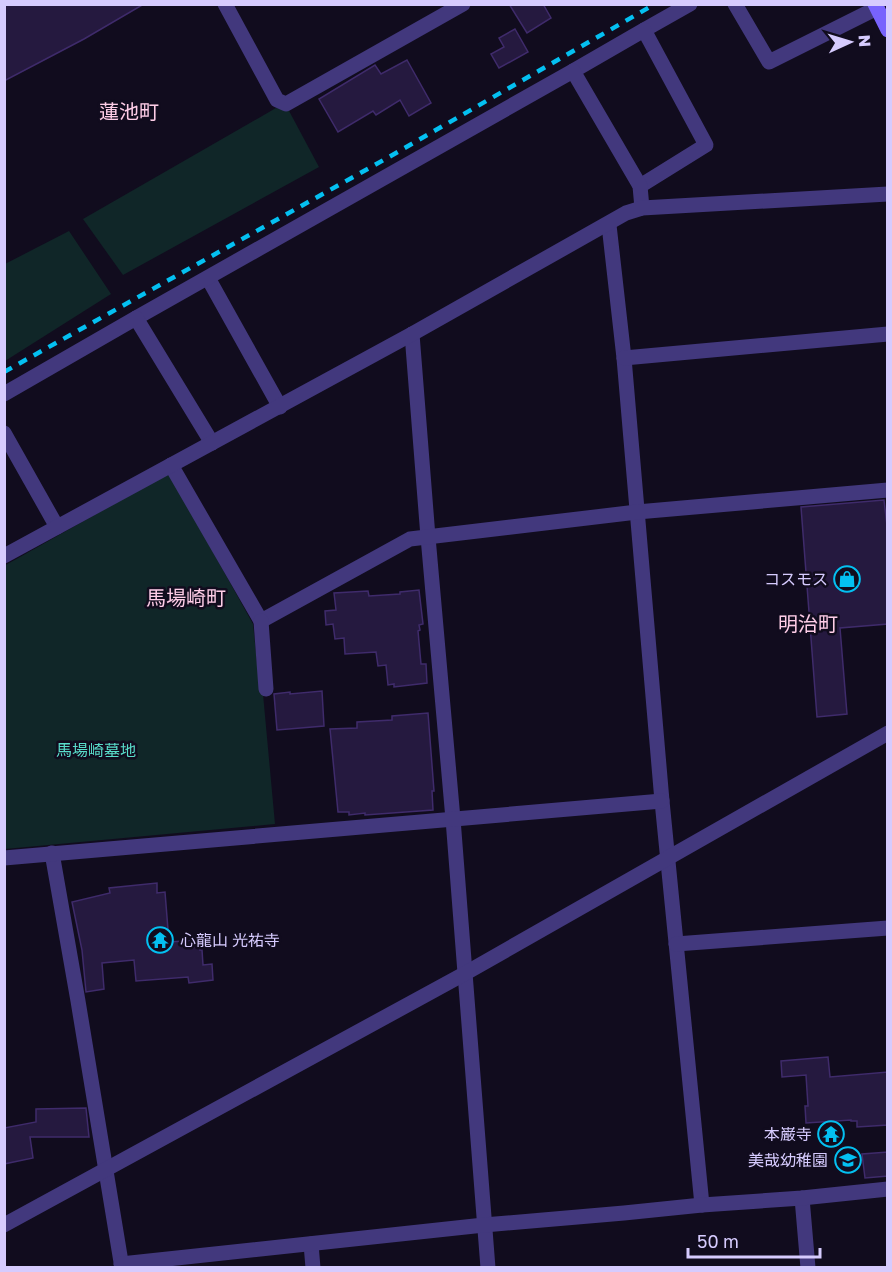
<svg xmlns="http://www.w3.org/2000/svg" width="892" height="1272" font-family="'Golos Text','Noto Sans JP',sans-serif">
<style>
.green{fill:#102628}
.building{fill:#25193f;stroke:#3f2b6b;stroke-width:1.5}
.lines{fill:none;stroke-linecap:round;stroke-linejoin:round}
.minor{stroke:#42387d;stroke-width:15}
.tertiary{stroke:#42387d;stroke-width:15}
.secondary{stroke:#7863fd;stroke-width:15}
.rail{stroke:#04c0f1;stroke-width:4.5;stroke-dasharray:9 8;stroke-linecap:butt}
.labels{text-anchor:middle;dominant-baseline:central;stroke-width:5;stroke-linejoin:round;paint-order:stroke}
.poi-label{font-size:16px;fill:#d6cbfe;stroke:#110c1e;text-anchor:end}
.park-label{font-size:16px;fill:#59dcca;stroke:#110c1e}
.quarter-label{font-size:20px;fill:#fecde7;stroke:#110c1e}
</style>
<rect width="100%" height="100%" fill="#110c1e"/>
<g class="green">
<polygon points="276,108 288,109 319,167 123,275 83,219"/>
<polygon points="69,231 111,294 5,361 5,264"/>
<polygon points="169,473 253,624 260,693 263,694 275,824 5,849 4,566"/>
</g>
<g class="building">
<polygon points="4,4 144,4 84,39 4,81"/>
<polygon points="509,4 543,4 551,18 527,33"/>
<polygon points="515,29 528,52 499,68 491,54 504,47 499,38"/>
<polygon points="407,60 431,103 409,116 400,100 376,115 373,111 338,132 319,99 375,65 381,74"/>
<polygon points="884,500 888,534 888,624 840,628 847,714 817,717 801,507"/>
<polygon points="419,590 423,624 419,625 420,630 418,631 421,664 426,664 427,683 394,687 394,684 388,685 386,665 378,666 376,652 345,654 344,638 335,639 333,624 326,625 325,611 336,610 334,593 368,591 369,596 400,594 400,592"/>
<polygon points="322,691 324,726 277,730 274,694 290,692 290,694"/>
<polygon points="428,713 434,791 432,791 433,810 365,815 365,813 349,815 349,812 338,812 330,729 357,728 357,722 392,720 392,716"/>
<polygon points="157,883 157,893 165,892 169,942 199,940 200,950 202,950 203,965 212,964 213,980 189,983 188,977 136,981 134,960 102,963 104,989 86,992 82,950 72,902 110,893 109,888"/>
<polygon points="828,1057 830,1077 888,1072 888,1125 857,1127 857,1121 851,1121 851,1120 806,1123 805,1106 808,1106 806,1075 782,1077 781,1061"/>
<polygon points="86,1108 89,1137 30,1137 33,1158 4,1164 4,1128 36,1122 36,1109"/>
<polygon points="888,1152 888,1176 865,1178 862,1154"/>
</g>
<g class="lines">
<g class="minor">
<polyline points="225,4 277,100 286,104 463,4"/>
<polyline points="735,4 769,62 877,8"/>
<polyline points="644,30 690,4"/>
<polyline points="573,71 644,30 706,145 640,186"/>
<polyline points="609,225 624,358 662,801 702,1205"/>
<polyline points="208,278 280,407"/>
<polyline points="136,318 573,71 640,186 642,208"/>
<polyline points="412,334 428,537 453,819 488,1268"/>
<polyline points="624,358 888,334"/>
<polyline points="4,394 136,318 212,443"/>
<polyline points="4,433 57,527"/>
<polyline points="171,465 261,621 410,539 637,512 888,490"/>
<polyline points="4,556 412,334 626,213 642,208 888,194"/>
<polyline points="261,621 266,689"/>
<polyline points="52,853 78,1001 122,1268"/>
<polyline points="4,858 662,801"/>
<polyline points="676,944 888,928"/>
<polyline points="802,1198 808,1268"/>
<polyline points="311,1244 313,1268"/>
<polyline points="121,1264 484,1225 624,1213 702,1205 802,1198 888,1189"/>
</g>
<polyline class="tertiary" points="4,1225 464,974 888,733"/>
<polyline class="secondary" points="875,4 888,30"/>
<polyline class="rail" points="4,372 389,157 655,4"/>
</g>
<defs>
<g id="shop-ring" transform="scale(1.35)"><circle r="9.5" fill="#110c1e" stroke="#04c0f1" stroke-width="1.5"/><path d="M-5-2.5h2.3a2.7 3.5 0 0 1 5.4 0H5L5.5 6h-11ZM-1.5-2.5h3a1.5 2.3 0 0 0-3 0Z" fill="#04c0f1"/></g>
<g id="temple-ring" transform="scale(1.35)"><circle r="9.5" fill="#110c1e" stroke="#04c0f1" stroke-width="1.5"/><path d="M0-6L5-2H3V0L6.5 2.5H4V6H1.5V3h-3V6H-4V2.5H-6.5L-3 0V-2H-5Z" fill="#04c0f1"/></g>
<g id="school-ring" transform="scale(1.35)"><circle r="9.5" fill="#110c1e" stroke="#04c0f1" stroke-width="1.5"/><path d="M0-5L7-2L0 1L-7-2ZM-4 1L0 2.5L4 1V4Q0 6-4 4Z" fill="#04c0f1"/></g>
</defs>
<g fill-rule="evenodd">
<use href="#shop-ring" x="847" y="579"/>
<use href="#temple-ring" x="160" y="940"/>
<use href="#temple-ring" x="831" y="1134"/>
<use href="#school-ring" x="848" y="1160"/>
</g>
<g class="labels">
<g class="poi-label">
<text x="828" y="579">コスモス</text>
<text x="180" y="940" text-anchor="start">心龍山 光祐寺</text>
<text x="812" y="1134">本巌寺</text>
<text x="828" y="1160">美哉幼稚園</text>
</g>
<g class="park-label">
<text x="96" y="750">馬場崎墓地</text>
</g>
<g class="quarter-label">
<text x="129" y="111">蓮池町</text>
<text x="186" y="597">馬場崎町</text>
<text x="808" y="623">明治町</text>
</g>
</g>
<rect width="892" height="1272" fill="none" stroke="#d6cbfe" stroke-width="12"/>
<g transform="translate(850 42) rotate(86)" stroke="#110c1e" stroke-width="4.5" paint-order="stroke">
<path d="M0-4.5L10 22L0 15L-10 22Z" fill="#d6cbfe"/>
<text y="-9" font-size="16" font-weight="bold" text-anchor="middle" fill="#d6cbfe">N</text>
</g>
<path d="M688 1248v9h132v-9" fill="none" stroke="#d6cbfe" stroke-width="3"/>
<text x="697" y="1248" font-size="18" fill="#d6cbfe" stroke="#110c1e" stroke-width="4.5" paint-order="stroke">50 m</text>
</svg>
